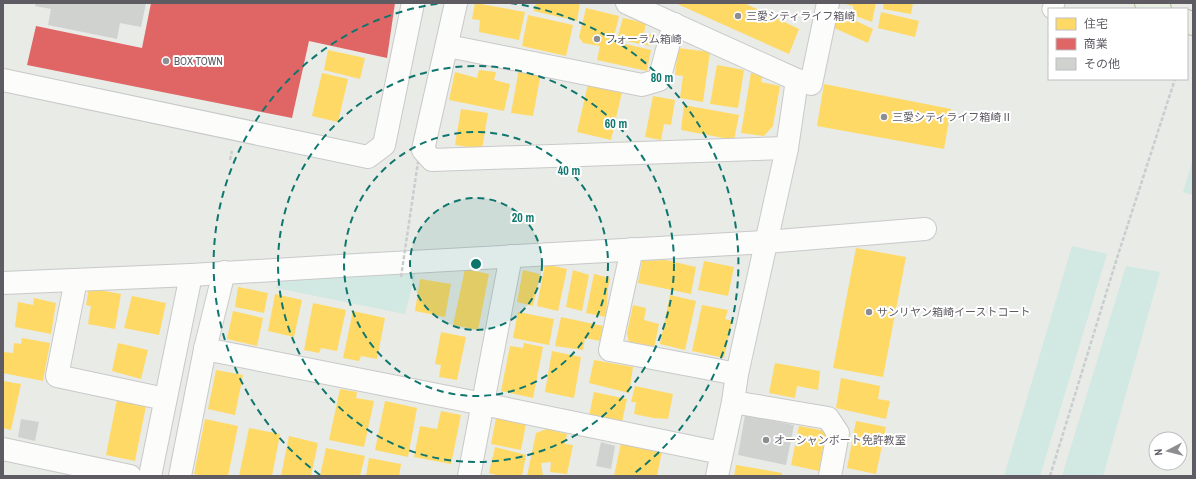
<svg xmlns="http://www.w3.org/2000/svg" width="1196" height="479" font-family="'Archivo Narrow','Noto Sans JP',sans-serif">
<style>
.green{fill:#d2e8e2}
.homes{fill:#ffd966}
.shops{fill:#e06666}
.building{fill:#d0d2cf}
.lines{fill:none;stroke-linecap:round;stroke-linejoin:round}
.pedestrian-casing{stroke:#c9c9c9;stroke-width:21}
.minor-casing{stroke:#c9c9c9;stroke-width:24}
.trunk-casing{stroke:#aac293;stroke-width:24}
.path{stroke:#cacdcf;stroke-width:2.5;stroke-dasharray:4 2;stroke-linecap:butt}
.pedestrian{stroke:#fcfcfb;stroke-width:19}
.minor{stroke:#fcfcfb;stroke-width:22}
.trunk{stroke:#e8f0e4;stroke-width:22}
.path-bridge{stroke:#cacdcf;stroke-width:2.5;stroke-dasharray:4 2;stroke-linecap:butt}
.ring{fill:none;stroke:#0f766e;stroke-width:2;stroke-dasharray:7 5}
.poi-dot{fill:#8e8d91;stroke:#fff;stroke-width:1.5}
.labels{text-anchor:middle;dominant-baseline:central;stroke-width:4;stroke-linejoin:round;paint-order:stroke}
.poi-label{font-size:11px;fill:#5e5b63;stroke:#fff;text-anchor:start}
.centre{fill:#0f766e;stroke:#fff;stroke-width:2}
.ring-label{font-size:12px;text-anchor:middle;font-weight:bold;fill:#0f766e;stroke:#fff;stroke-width:4;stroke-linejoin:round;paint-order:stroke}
</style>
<rect width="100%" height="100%" fill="#e8ebe6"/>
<g class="green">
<polygon points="1193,159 1193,195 1183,192"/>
<polygon points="1072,246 1107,254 1040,476 1004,476"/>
<polygon points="1126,266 1160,272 1103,476 1062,476"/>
<polygon points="416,271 405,314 276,288 281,278"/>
</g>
<g class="homes">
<polygon points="475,3 525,12 519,40 479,32 480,20 472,19"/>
<polygon points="536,3 580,3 577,21 534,11"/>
<polygon points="675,3 744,3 799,29 789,54"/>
<polygon points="841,3 876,3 872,22 853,15 853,6"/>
<polygon points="884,3 913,3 911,14 883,9"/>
<polygon points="586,8 619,16 613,41 651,50 647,71 597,60 600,46 583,43 579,37"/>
<polygon points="881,12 919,21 915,37 878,28"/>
<polygon points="839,13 873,29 868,43 834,28"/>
<polygon points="528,15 573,25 566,56 522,46"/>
<polygon points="623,18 646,23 644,33 653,35 650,46 617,39"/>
<polygon points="678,48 710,52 703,102 680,98 683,76 675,75"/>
<polygon points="328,50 365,58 360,79 324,70"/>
<polygon points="717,65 744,70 738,108 710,104"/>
<polygon points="519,69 541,73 533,116 511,113"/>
<polygon points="479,70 496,72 494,80 510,84 504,111 449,100 455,72 477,78"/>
<polygon points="322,73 348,79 338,122 312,116"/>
<polygon points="751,73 763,76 761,82 780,86 773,126 764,136 741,133"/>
<polygon points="588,84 622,92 611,140 577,132"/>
<polygon points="824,84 951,109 944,149 817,126"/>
<polygon points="653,96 675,100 671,125 664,124 661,140 645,137"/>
<polygon points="684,105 739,115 734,140 681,130"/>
<polygon points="461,109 488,113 482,149 455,145"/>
<polygon points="856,248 906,257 883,377 833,368"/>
<polygon points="666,260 696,267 691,294 638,283 642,261"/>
<polygon points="704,261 734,267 728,296 698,290"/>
<polygon points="545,264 567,269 558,311 537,306"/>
<polygon points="465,269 489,274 478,330 453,325"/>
<polygon points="523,270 540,274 533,306 517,302"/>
<polygon points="573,270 589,275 582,311 566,307"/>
<polygon points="594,274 610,278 608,288 606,317 586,313"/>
<polygon points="420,279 451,284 445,317 415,311"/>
<polygon points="238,287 268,293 264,313 235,307"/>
<polygon points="89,288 121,294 115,329 88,324 91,306 86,305"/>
<polygon points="275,294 302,300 294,337 268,331"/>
<polygon points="670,295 696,301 685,350 660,344"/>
<polygon points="132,296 166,303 159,335 124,328"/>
<polygon points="34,298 56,303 51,334 15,327 18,302 33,305"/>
<polygon points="313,303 346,310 337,351 321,348 319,353 304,350"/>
<polygon points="633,305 646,308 644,320 659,324 654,348 629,343 627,333"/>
<polygon points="702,305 728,310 725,319 732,321 724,358 692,351"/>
<polygon points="233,311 263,318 257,346 227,339"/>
<polygon points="353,311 385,318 377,359 361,356 359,361 343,358"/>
<polygon points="518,312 554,319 549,345 513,338"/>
<polygon points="561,317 603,326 600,341 585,338 583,350 555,346"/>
<polygon points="441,332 466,337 457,380 439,377 441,365 435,364"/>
<polygon points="22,338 50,343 43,381 3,373 3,352 13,353 14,343 21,344"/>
<polygon points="118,343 148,350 141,379 112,371"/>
<polygon points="524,343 543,347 533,398 501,391 510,346 523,348"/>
<polygon points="552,351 581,357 574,398 545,392"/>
<polygon points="594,360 633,367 629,393 589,383"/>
<polygon points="775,363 820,371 818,390 797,386 795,398 769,393"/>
<polygon points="216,370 243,375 235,415 208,409"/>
<polygon points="841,378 880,386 878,399 890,401 886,419 836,408"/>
<polygon points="3,381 21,384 11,430 3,428"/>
<polygon points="635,386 673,394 668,419 653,418 634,414 636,402 631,402"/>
<polygon points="340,389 357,392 356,398 374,401 364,447 329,440"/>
<polygon points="594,392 627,399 622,422 589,416"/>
<polygon points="117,399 146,406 135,461 106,455"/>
<polygon points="385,401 417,408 408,457 375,450"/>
<polygon points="441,411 461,415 451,464 414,457 420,426 437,429"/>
<polygon points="496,418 526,424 521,450 491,444"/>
<polygon points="205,419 238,426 228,476 204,476 194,474"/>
<polygon points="856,421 886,427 876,474 847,468"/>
<polygon points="799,426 826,431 819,471 791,465"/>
<polygon points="249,428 280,434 272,476 239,476"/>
<polygon points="547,429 567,434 565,444 573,445 567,474 550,472 551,462 541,463 543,476 527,476 536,433"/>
<polygon points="289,436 318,443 311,476 281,476"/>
<polygon points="621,443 662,451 657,476 614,476"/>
<polygon points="495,447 526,455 522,476 500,476 489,473"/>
<polygon points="326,448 365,456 360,476 320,476"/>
<polygon points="369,458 401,464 399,476 366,476"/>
<polygon points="736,465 782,473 782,476 734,476"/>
</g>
<polygon class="shops" points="151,3 395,3 387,58 309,41 292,118 27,65 36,26 142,48"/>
<g class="building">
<polygon points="36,3 146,3 141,27 120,23 117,39 48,25 51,9 35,6"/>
<polygon points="745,415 794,425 786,465 738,455"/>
<polygon points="21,419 39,422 35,441 18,437"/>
<polygon points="601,442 615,446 611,469 596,466"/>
</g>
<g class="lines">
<g class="pedestrian-casing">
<polyline id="pedestrian" points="1052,9 1055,3"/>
</g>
<g class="minor-casing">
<g id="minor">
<polyline points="456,3 423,150 432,160 787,148"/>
<polyline points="627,3 797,80 811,84 828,3"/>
<polyline points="448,46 642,85 659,80 674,24"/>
<polyline points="3,80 368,157 384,145 413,3"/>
<polyline points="632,249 610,350 737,374"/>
<polyline points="76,280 57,376 165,399"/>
<polyline points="3,283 191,275 340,266 766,242 925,229"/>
<polyline points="205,349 483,404 721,453"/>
<polyline points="733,402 828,418 838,433 830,476"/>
<polyline points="3,449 130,476"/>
<polyline points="150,476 191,275"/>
<polyline points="180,476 205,349 224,272"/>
<polyline points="469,476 511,256"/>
<polyline points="717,476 733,402 737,374 787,148 797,80"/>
</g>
</g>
<g class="trunk-casing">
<g id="trunk">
<polyline points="1146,3 1160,9"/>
<polyline points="1187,21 1193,24"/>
</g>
</g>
<g class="path">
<polyline points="230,160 232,151"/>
<polyline points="1050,476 1117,258 1175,79"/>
</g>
<use href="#pedestrian" class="pedestrian"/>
<use href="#minor" class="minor"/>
<use href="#trunk" class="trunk"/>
<polyline class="path-bridge" points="401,277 418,162"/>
</g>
<circle cx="476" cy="264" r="66" fill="#0f766e" fill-opacity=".12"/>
<g class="ring">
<circle cx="476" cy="264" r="66"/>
<circle cx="476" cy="264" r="132"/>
<circle cx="476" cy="264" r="198"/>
<path d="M320 475A263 263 0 0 1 442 3M510 3A263 263 0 0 1 632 475"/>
</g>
<g class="poi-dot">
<circle cx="738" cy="16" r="4"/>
<circle cx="597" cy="39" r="4"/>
<circle cx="166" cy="61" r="4"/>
<circle cx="884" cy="117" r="4"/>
<circle cx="869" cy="312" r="4"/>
<circle cx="766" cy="440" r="4"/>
</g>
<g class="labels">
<g class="poi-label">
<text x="746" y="16">三愛シティライフ箱崎</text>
<text x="605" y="39">フォーラム箱崎</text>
<text x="174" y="61">BOX TOWN</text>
<text x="892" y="117">三愛シティライフ箱崎Ⅱ</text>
<text x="877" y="312">サンリヤン箱崎イーストコート</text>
<text x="774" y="440">オーシャンボート免許教室</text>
</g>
</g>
<circle cx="476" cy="264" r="6" class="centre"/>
<g class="ring-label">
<text x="662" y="82">80 m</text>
<text x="616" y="128">60 m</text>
<text x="569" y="175">40 m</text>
<text x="523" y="222">20 m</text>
</g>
<rect width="1196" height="479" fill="none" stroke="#5e5b63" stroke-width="8"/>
<rect x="1048" y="8" width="140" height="72" fill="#ffffff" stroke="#bfbdc1"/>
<rect x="1056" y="18" width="20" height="12" fill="#ffd966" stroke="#bfbdc1"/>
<text x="1084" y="28" font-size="12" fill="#5e5b63">住宅</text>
<rect x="1056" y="38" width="20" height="12" fill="#e06666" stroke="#bfbdc1"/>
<text x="1084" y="48" font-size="12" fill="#5e5b63">商業</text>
<rect x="1056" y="58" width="20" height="12" fill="#d0d2cf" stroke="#bfbdc1"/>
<text x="1084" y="68" font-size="12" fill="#5e5b63">その他</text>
<g transform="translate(1168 451) rotate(263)"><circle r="19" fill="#ffffff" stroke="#bfbdc1"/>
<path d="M0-3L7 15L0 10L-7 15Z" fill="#8e8d91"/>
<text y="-6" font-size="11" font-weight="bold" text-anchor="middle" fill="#5e5b63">N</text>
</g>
</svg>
